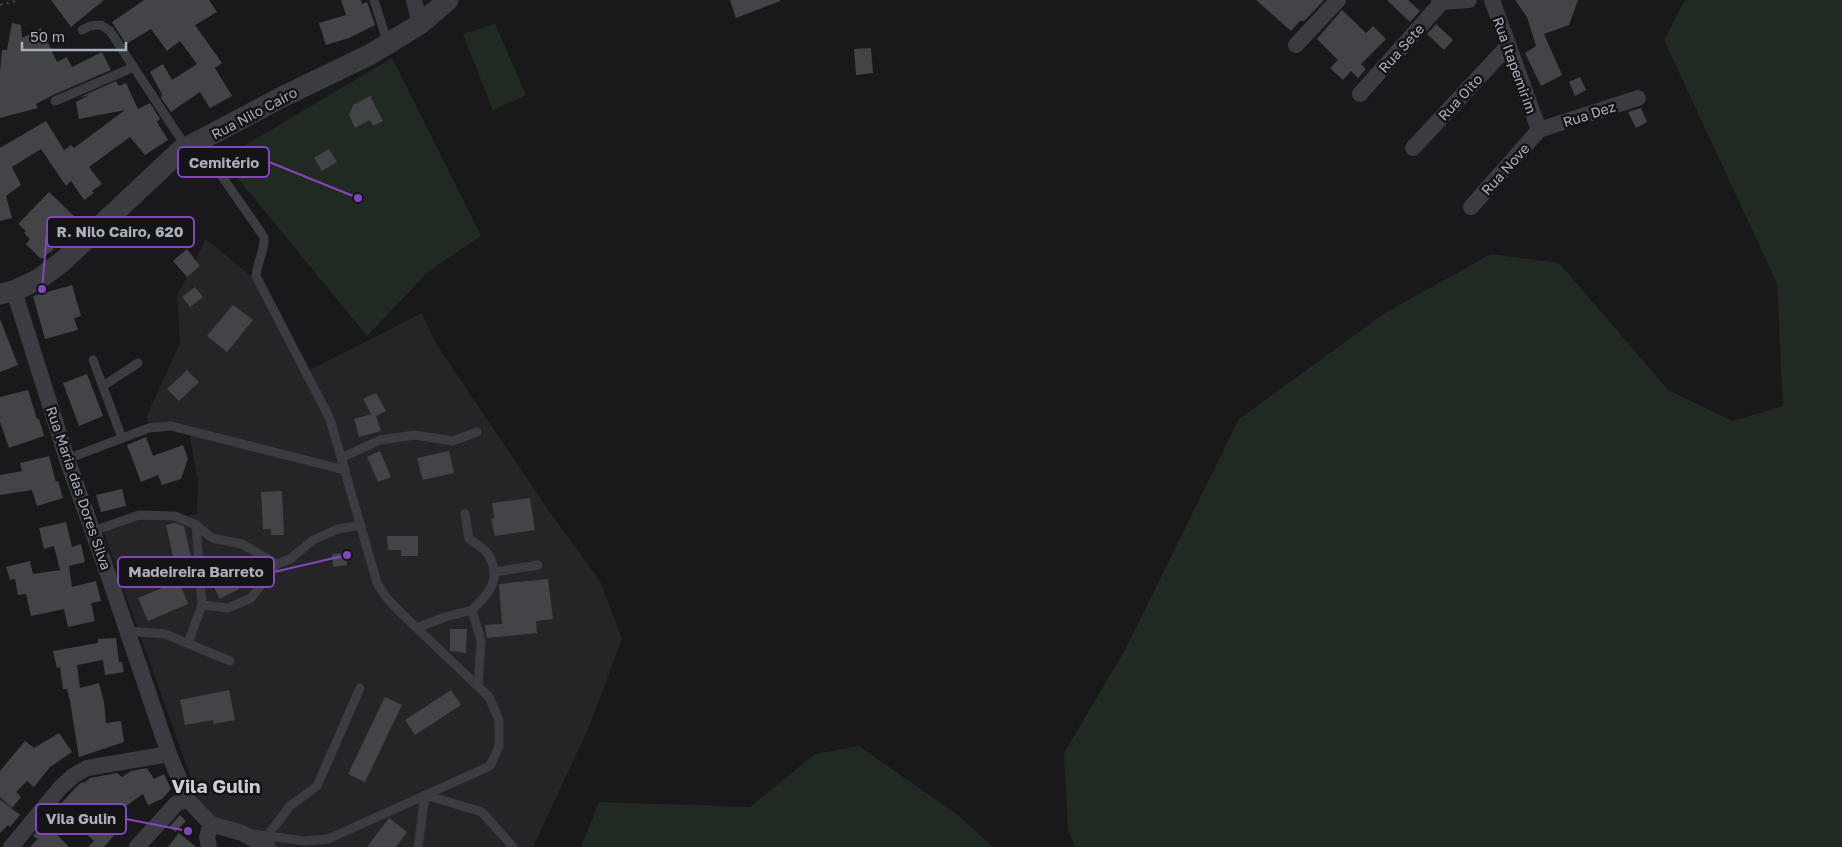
<svg xmlns="http://www.w3.org/2000/svg" width="1842" height="847" font-family="'Golos Text',sans-serif">
<style>
.built{fill:#252528}
.green{fill:#202a22}
.building{fill:#434448}
.lines{fill:none;stroke-linecap:round;stroke-linejoin:round}
.path{stroke:#3f4147;stroke-width:2.5;stroke-dasharray:2.5 4;stroke-linecap:butt}
.service{stroke:#3b3c42;stroke-width:9}
.minor{stroke:#3b3c42;stroke-width:16}
.tertiary{stroke:#3b3c42;stroke-width:21}
.labels{text-anchor:middle;dominant-baseline:central;stroke-width:5;stroke-linejoin:round;paint-order:stroke}
.street-label{font-size:14px;fill:#aaafbc;stroke:#141416}
.district-label{font-size:19px;font-weight:bold;fill:#ccced7;stroke:#141416}
.leader{fill:none;stroke:#8446be;stroke-width:2}
.callout-dot{fill:#8446be;stroke:#141416;stroke-width:2}
.callout{fill:#141416;stroke:#8446be;stroke-width:2}
.callout-label{font-size:15px;text-anchor:middle;font-weight:bold;fill:#aaafbc}
</style>
<rect width="100%" height="100%" fill="#19191b"/>
<polygon class="built" points="206,239 261,284 306,372 422,313 435,342 544,504 600,581 622,639 589,727 533,847 274,847 203,812 103,530 145,517 175,519 197,513 198,481 189,431 149,428 147,415 180,343 177,296"/>
<g class="green">
<polygon points="1685,0 1842,0 1842,847 1075,847 1068,830 1064,753 1125,650 1239,419 1385,313 1491,254 1559,263 1668,390 1732,421 1783,406 1777,283 1664,40"/>
<polygon points="495,24 526,95 493,110 463,34"/>
<polygon points="392,58 481,236 429,271 367,336 222,159"/>
<polygon points="859,746 958,815 993,847 581,847 599,802 750,807 815,754"/>
</g>
<g class="building">
<polygon points="51,0 104,0 71,27"/>
<polygon points="144,0 209,0 217,12 195,25 222,63 215,68 232,96 210,108 200,92 171,112 161,98 162,94 150,72 163,64 172,80 197,64 180,41 167,51 151,29 126,44 112,22"/>
<polygon points="341,0 361,0 362,4 367,2 375,25 349,38 326,45 319,23 346,15"/>
<polygon points="730,0 780,0 780,1 736,18"/>
<polygon points="1256,0 1324,0 1310,15 1304,21 1300,21 1291,31"/>
<polygon points="1387,0 1408,0 1420,11 1410,22"/>
<polygon points="1515,0 1578,0 1569,25 1544,34 1562,75 1541,86 1525,53 1536,46 1527,17"/>
<polygon points="1342,10 1366,33 1373,26 1386,39 1361,64 1366,69 1358,78 1351,71 1343,80 1330,68 1338,60 1317,39"/>
<polygon points="12,23 21,25 22,38 41,28 57,62 67,57 72,67 102,52 111,70 53,95 36,104 38,108 0,118 0,73 2,50 7,50"/>
<polygon points="1436,24 1453,40 1444,50 1427,34"/>
<polygon points="871,48 873,73 856,75 854,49"/>
<polygon points="1580,77 1586,90 1575,96 1569,82"/>
<polygon points="116,81 119,86 126,83 138,109 150,103 160,119 157,122 168,140 145,155 130,137 89,167 102,184 92,191 94,193 84,200 71,181 66,186 41,149 12,167 21,185 6,196 12,218 0,221 0,148 46,121 64,150 71,145 74,148 125,110 79,119 76,102 89,95 78,98"/>
<polygon points="370,96 383,121 373,126 370,120 355,128 349,115 353,105"/>
<polygon points="1641,108 1647,122 1636,128 1628,112"/>
<polygon points="329,149 337,162 322,171 314,158"/>
<polygon points="49,192 78,220 51,247 54,249 41,259 26,244 30,239 24,233 26,231 18,224"/>
<polygon points="187,249 200,266 187,277 173,261"/>
<polygon points="72,285 81,316 74,318 78,330 45,339 33,296"/>
<polygon points="195,287 203,297 190,307 182,297"/>
<polygon points="233,305 253,320 227,352 207,336"/>
<polygon points="0,319 18,365 0,372"/>
<polygon points="187,370 199,382 179,401 167,389"/>
<polygon points="87,374 103,416 79,426 63,383"/>
<polygon points="28,390 37,419 39,419 44,436 9,448 0,422 0,397"/>
<polygon points="376,393 386,411 376,416 381,431 359,437 354,419 371,414 363,399"/>
<polygon points="146,437 153,456 183,445 188,459 181,479 162,485 158,475 141,482 127,445"/>
<polygon points="380,451 391,477 378,482 367,457"/>
<polygon points="449,451 454,473 423,480 417,458"/>
<polygon points="49,456 56,482 58,481 63,498 37,506 32,490 0,495 0,475 22,471 20,463"/>
<polygon points="122,489 126,506 101,512 96,495"/>
<polygon points="282,491 284,535 271,535 271,529 263,529 261,492"/>
<polygon points="530,498 535,530 495,536 491,519 494,518 492,503"/>
<polygon points="66,522 72,547 81,544 85,562 69,566 72,587 96,581 101,601 91,603 95,621 68,627 64,609 31,616 26,594 18,595 15,579 10,580 6,567 30,561 33,574 60,570 54,546 44,549 39,528"/>
<polygon points="175,523 184,526 193,565 176,569 166,525"/>
<polygon points="387,536 418,536 418,556 401,556 401,550 388,550"/>
<polygon points="346,553 347,565 333,567 332,554"/>
<polygon points="222,556 239,589 220,599 206,572 205,564"/>
<polygon points="548,579 553,619 536,621 537,633 487,638 485,625 502,624 499,584"/>
<polygon points="179,581 188,604 148,621 138,598"/>
<polygon points="450,629 467,629 466,653 450,651"/>
<polygon points="116,638 119,662 122,662 124,672 105,675 103,660 77,665 80,688 99,683 104,702 106,723 121,721 124,742 79,757 70,701 67,689 63,689 60,667 57,668 53,651 98,643 98,639"/>
<polygon points="229,690 235,720 214,724 213,720 185,725 180,700"/>
<polygon points="451,690 461,705 415,735 405,720"/>
<polygon points="385,697 402,705 365,782 348,774"/>
<polygon points="59,733 72,752 50,767 34,787 27,781 16,792 21,797 12,808 0,797 0,771 25,741 34,748"/>
<polygon points="147,768 154,779 164,774 171,789 162,799 148,805 143,794 112,816 122,826 104,847 88,847 94,841 57,808 79,784 83,782 84,783 90,778 117,773 122,777 131,771"/>
<polygon points="0,799 20,815 10,827 8,825 0,833"/>
<polygon points="180,815 186,821 175,832 170,826"/>
<polygon points="389,818 407,832 396,847 367,847"/>
<polygon points="45,822 69,847 30,847 38,839 33,836"/>
<polygon points="179,833 196,847 168,847"/>
</g>
<g class="lines">
<polyline class="path" points="0,5 19,0"/>
<g class="service">
<polyline points="374,0 388,44"/>
<polyline points="82,30 90,26 101,25 110,31 186,147"/>
<polyline points="55,101 134,67"/>
<path d="M198,142L264,237C265,251 257,262 256,276L330,419L377,583L386,597L399,611L489,697L499,720V747L490,766L328,839L305,841L253,834"/>
<polyline points="93,360 122,438"/>
<polyline points="103,386 138,363"/>
<polyline points="341,458 380,440 415,435 453,441 477,432"/>
<polyline points="67,459 149,428 171,426 345,470"/>
<path d="M465,514L469,539C475,543 484,548 488,554C503,578 489,594 472,610L481,641L478,686"/>
<polyline points="196,525 202,605"/>
<polyline points="93,531 139,515 175,516 196,525 212,538 242,544 277,564"/>
<polyline points="495,572 538,565"/>
<polyline points="417,628 445,617 472,610"/>
<polyline points="127,631 165,634 230,661"/>
<polyline points="188,643 202,605 228,608 251,598 277,564 290,559 313,540 338,529 361,525"/>
<polyline points="267,836 290,806 317,786 360,688"/>
<polyline points="418,847 425,795 482,812 513,847"/>
</g>
<g class="minor">
<polyline points="414,0 420,24"/>
<polyline points="1439,0 1442,2 1469,0"/>
<polyline points="1492,0 1539,130"/>
<polyline points="1296,45 1338,0"/>
<polyline points="1360,94 1442,2"/>
<polyline points="1539,130 1638,98"/>
<polyline points="1413,148 1508,46"/>
<polyline points="1471,207 1539,130"/>
<polyline points="14,291 67,459 110,580 169,754 188,800 211,824"/>
<polyline points="211,824 242,833 268,847"/>
<polyline points="11,847 60,788 73,776 87,768 169,754"/>
<polyline points="137,847 177,803 188,800"/>
<polyline points="209,847 207,837 211,824"/>
</g>
<polyline class="tertiary" points="0,294 14,291 39,279 63,261 180,151 282,97 371,54 420,24 448,0"/>
</g>
<g class="labels">
<g class="street-label">
<text transform="translate(1401 48) rotate(-48)">Rua Sete</text>
<text transform="translate(1515 65) rotate(70)">Rua Itapemirim</text>
<text transform="translate(1460 97) rotate(-47)">Rua Oito</text>
<text transform="translate(254 113) rotate(-28)">Rua Nilo Cairo</text>
<text transform="translate(1589 114) rotate(-18)">Rua Dez</text>
<text transform="translate(1505 169) rotate(-48)">Rua Nove</text>
<text transform="translate(79 488) rotate(71)">Rua Maria das Dores Silva</text>
</g>
<g class="district-label">
<text x="216" y="785">Vila Gulin</text>
</g>
</g>
<path class="leader" d="M358 198L269 162M42 289L47 232M347 555L274 572M188 831L126 819"/>
<g class="callout-dot">
<circle cx="358" cy="198" r="5"/>
<circle cx="42" cy="289" r="5"/>
<circle cx="347" cy="555" r="5"/>
<circle cx="188" cy="831" r="5"/>
</g>
<g class="callout">
<rect x="178" y="147" width="91" height="30" rx="5"/>
<rect x="47" y="217" width="147" height="30" rx="5"/>
<rect x="118" y="557" width="156" height="30" rx="5"/>
<rect x="36" y="804" width="90" height="30" rx="5"/>
</g>
<g class="callout-label">
<text x="224" y="168">Cemitério</text>
<text x="120" y="237">R. Nilo Cairo, 620</text>
<text x="196" y="577">Madeireira Barreto</text>
<text x="81" y="824">Vila Gulin</text>
</g>
<path d="M22 42v8h104v-8" fill="none" stroke="#aaafbc" stroke-width="2.5"/>
<text x="30" y="42" font-size="15" fill="#aaafbc" stroke="#141416" stroke-width="4" paint-order="stroke">50 m</text>
</svg>
